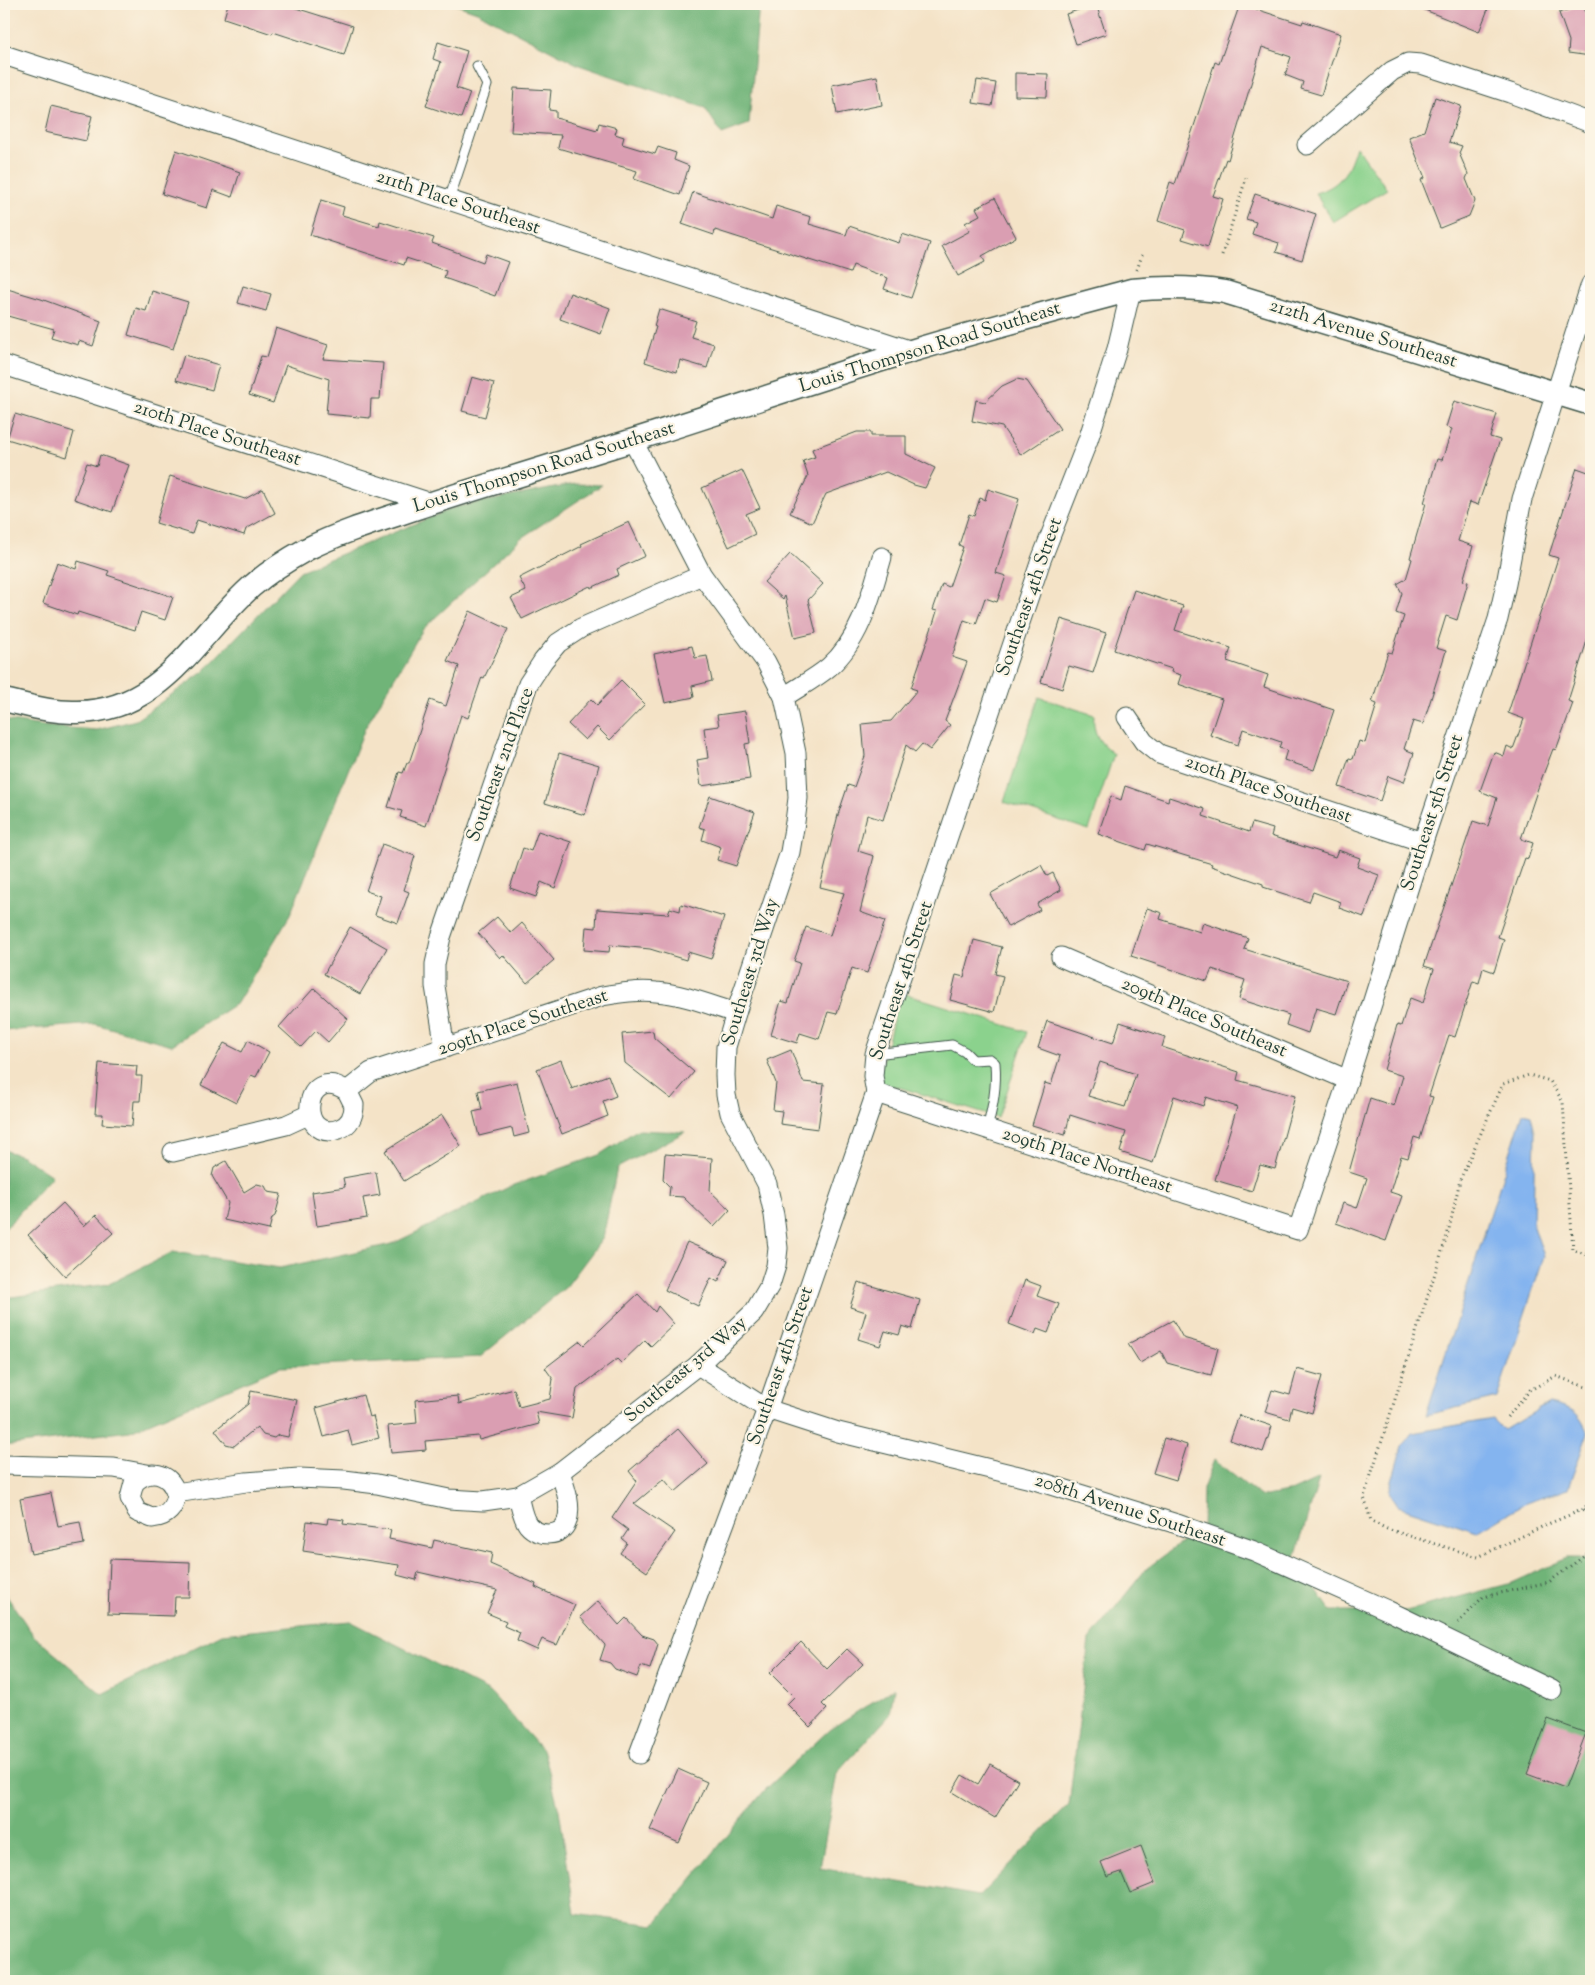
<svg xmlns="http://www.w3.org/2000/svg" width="1595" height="1985" font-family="'Sorts Mill Goudy',serif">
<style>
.green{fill:#8bd28d;stroke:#558860}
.forest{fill:#70b478;stroke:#487856}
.water{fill:#84b4ef;stroke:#527892}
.building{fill:#da9eb2;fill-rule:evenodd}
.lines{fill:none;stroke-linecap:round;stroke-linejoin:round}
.service-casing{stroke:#3f564a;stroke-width:11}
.minor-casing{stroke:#3f564a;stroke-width:21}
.tertiary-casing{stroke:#3f564a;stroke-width:25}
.path{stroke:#3f564a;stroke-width:3;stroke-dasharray:1 4;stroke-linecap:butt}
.service{stroke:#fff;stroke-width:9}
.minor{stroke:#fff;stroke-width:19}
.tertiary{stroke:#fff;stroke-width:22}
.labels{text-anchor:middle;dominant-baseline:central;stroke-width:4.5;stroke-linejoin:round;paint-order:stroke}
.street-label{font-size:19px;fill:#1f3d34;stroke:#fcf5e5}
</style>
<rect width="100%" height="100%" fill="#fcf5e5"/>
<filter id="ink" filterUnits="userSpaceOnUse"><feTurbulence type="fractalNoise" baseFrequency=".02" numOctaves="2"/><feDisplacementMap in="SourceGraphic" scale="10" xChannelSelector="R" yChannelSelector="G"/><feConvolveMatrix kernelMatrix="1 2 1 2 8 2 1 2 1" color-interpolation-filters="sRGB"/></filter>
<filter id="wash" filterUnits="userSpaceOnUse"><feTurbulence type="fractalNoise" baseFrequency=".0096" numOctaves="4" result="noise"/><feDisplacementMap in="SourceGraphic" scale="20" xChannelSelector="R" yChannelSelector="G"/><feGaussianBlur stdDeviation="1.12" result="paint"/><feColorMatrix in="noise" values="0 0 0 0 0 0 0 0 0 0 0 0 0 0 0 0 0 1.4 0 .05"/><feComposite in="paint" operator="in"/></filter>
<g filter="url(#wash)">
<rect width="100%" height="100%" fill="#f4e3c7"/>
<g class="green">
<path d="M1356,146L1387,189L1333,222L1315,193C1342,186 1348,171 1356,146Z"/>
<path d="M1039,697L1094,715C1092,733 1100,744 1114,754L1089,830L1004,802Z"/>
<polygon points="900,992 1027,1032 998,1118 905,1089 894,1086 884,1088 880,1073"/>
</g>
<g class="forest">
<polygon points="454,4 759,4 749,124 722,134 705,108 579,65 477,12"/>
<polygon points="575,484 602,485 521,538 423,629 365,728 290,915 237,1003 172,1045 95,1024 4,1031 4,720 43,726 97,730 136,720 203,672 300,571 456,507"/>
<polygon points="637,1130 685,1132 617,1168 603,1238 566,1287 480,1357 280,1367 130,1431 4,1446 4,1298 109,1284 173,1252 280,1268 392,1244 509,1187 599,1155"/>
<polygon points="4,1150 22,1156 52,1176 4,1230"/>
<polygon points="1214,1460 1261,1497 1293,1491 1319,1479 1295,1558 1331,1611 1406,1611 1512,1583 1567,1558 1591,1558 1591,1981 4,1981 4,1592 34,1636 102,1694 222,1634 350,1621 490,1692 544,1752 559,1810 575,1914 654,1925 765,1790 829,1730 894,1688 890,1715 837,1773 820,1868 979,1896 1069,1805 1089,1640 1146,1569 1202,1527 1203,1489"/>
</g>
<g class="water">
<polygon points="1523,1113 1531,1115 1535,1132 1533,1224 1544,1256 1497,1398 1426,1415"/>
<path d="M1549,1403C1573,1408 1578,1411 1588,1433L1568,1488L1526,1503L1477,1532L1398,1506L1389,1492L1402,1446L1412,1433L1493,1419L1504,1430Z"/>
</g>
<g id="blocks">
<g class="building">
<polygon points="228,4 283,4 353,26 344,55 273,32 272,34 224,18"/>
<polygon points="1096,4 1106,34 1076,44 1066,14"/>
<polygon points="1240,4 1302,24 1303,21 1341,34 1321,95 1301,89 1303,82 1285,75 1291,57 1262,47 1228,160 1226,159 1213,196 1223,199 1208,247 1182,239 1185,230 1158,221 1170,182 1175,184 1215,62 1219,64"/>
<polygon points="1410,4 1490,4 1479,32"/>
<polygon points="1583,4 1591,28 1591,56 1568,53 1569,41 1559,13"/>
<polygon points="438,42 467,51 456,88 470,93 461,118 426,106 441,62 433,59"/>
<polygon points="1015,73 1048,74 1047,97 1015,96"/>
<polygon points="877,76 882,105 837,114 832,85"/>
<polygon points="977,80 996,83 992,106 973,103"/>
<polygon points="514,88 551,90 549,110 556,111 556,118 597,130 599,123 617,128 615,134 624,137 622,144 655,154 658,147 676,153 674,160 689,166 680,195 634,179 637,171 558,148 561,135 511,132"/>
<polygon points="1435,97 1461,106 1449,142 1462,146 1459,153 1468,174 1466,179 1475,201 1469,216 1440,228 1421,180 1425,178 1409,137 1424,131"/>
<polygon points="51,106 92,116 86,141 45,132"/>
<polygon points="176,150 240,172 232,197 213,190 207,208 162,194"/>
<polygon points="693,192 772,219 776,206 811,217 809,224 846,235 849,226 899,243 902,234 930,243 911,298 884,289 888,278 853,265 850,273 715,230 714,235 682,224"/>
<polygon points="1255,194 1316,214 1302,260 1276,252 1279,243 1252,234 1256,222 1246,219"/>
<polygon points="995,198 1016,237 982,256 985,262 958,276 942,246 970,231 965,223 980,215 976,208"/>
<polygon points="321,200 344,207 342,215 379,226 380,221 434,238 432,243 483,262 486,254 508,262 495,296 444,278 446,271 406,258 404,265 310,235"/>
<polygon points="243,286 271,294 266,311 238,303"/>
<polygon points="4,288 41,299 101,321 93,346 79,341 78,345 51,337 54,329 4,315"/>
<polygon points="152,291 188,302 173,349 128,335 136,308 146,311"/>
<polygon points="570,293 610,308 601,334 560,319"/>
<polygon points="659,309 696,321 691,337 714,344 707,368 680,360 677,372 645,362 656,327 654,326"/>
<polygon points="276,328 328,345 323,359 383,363 380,399 371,399 370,418 326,414 329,379 286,365 273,403 249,395 261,356 267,357"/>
<polygon points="184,355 219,365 212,390 176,380"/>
<polygon points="472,377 494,383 485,417 462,411"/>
<polygon points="1017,379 1027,381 1060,429 1021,455 1002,427 972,421 976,400 985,402 1002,386"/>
<polygon points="1454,401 1497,414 1490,437 1500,440 1478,505 1470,502 1458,541 1473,546 1463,581 1468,582 1457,620 1446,616 1436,648 1446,651 1423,724 1413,721 1404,749 1414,753 1404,782 1388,776 1380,801 1339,787 1349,758 1353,759 1359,741 1365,743 1377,704 1372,702 1388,652 1392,653 1404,616 1396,613 1402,593 1397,584 1406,579 1412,559 1410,558 1426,503 1424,503 1437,459 1442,460 1452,429 1446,427"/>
<polygon points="15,414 74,432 67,457 7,439"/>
<polygon points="857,432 871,432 871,436 906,436 906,454 935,468 925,488 914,485 886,472 826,494 812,523 790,513 808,476 803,461 815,457 812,449"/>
<polygon points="100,455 129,465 112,512 74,499 87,463 97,466"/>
<polygon points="1577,468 1591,473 1591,628 1568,701 1573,703 1556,750 1553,749 1538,788 1521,839 1533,843 1528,859 1525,858 1498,937 1504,939 1494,972 1483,968 1479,983 1473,981 1455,1037 1449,1035 1429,1096 1433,1097 1420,1139 1414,1137 1408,1158 1401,1156 1390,1192 1402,1196 1386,1241 1336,1223 1343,1203 1357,1208 1367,1178 1349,1172 1370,1098 1394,1106 1403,1076 1384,1070 1397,1025 1401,1026 1410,998 1423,1003 1434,969 1424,966 1473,821 1488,826 1497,798 1480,791 1494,752 1504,756 1507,746 1513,749 1524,719 1508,713 1558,558 1549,555"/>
<polygon points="742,470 760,508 746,514 755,534 729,547 702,488"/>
<polygon points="170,476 245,499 263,489 275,513 246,529 244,535 197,520 192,534 156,523"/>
<polygon points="988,489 1019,499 996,573 1006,576 997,602 985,598 976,624 964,620 952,657 967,662 945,721 950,725 930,750 922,744 915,752 906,745 883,820 867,815 858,851 874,856 860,912 885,921 867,973 852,968 837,1014 828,1012 819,1039 800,1033 797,1043 771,1035 781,1001 788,1003 800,963 794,961 806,927 830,935 844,893 820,887 838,815 848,785 854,787 865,756 862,724 891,721 917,690 911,688 934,621 937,611 933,610 942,584 949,587 963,547 959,545 969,514 974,516 980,498 985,500"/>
<polygon points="629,522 645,556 617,569 619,575 591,588 590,586 522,619 511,598 526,591 519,578 582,546 581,544"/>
<polygon points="790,554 823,584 808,600 816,633 795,638 785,596 783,599 764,582"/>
<polygon points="78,561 109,571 107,575 173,597 165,620 141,612 135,630 78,612 77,615 43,603 57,562 76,569"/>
<polygon points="1134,590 1183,606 1175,630 1231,648 1227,661 1268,675 1264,687 1334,710 1314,770 1284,760 1287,750 1279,748 1281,742 1243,729 1238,745 1210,735 1222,699 1178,684 1181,675 1171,672 1172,669 1114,650"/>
<polygon points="470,611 508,629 484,678 482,677 468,718 461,715 426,826 400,817 402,811 388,807 399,772 403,773 407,763 409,763 430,700 446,706 459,666 447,661"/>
<polygon points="1061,619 1106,633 1093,673 1069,666 1062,689 1041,682"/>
<polygon points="692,646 695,658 707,656 712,681 692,686 694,697 665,703 654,654"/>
<polygon points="621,680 645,704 610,740 597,727 585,740 568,724 591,699 597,705"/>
<polygon points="745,711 750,743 745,744 750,779 701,786 697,760 708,758 704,728 719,726 717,715"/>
<polygon points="559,753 599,765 585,815 545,803"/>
<polygon points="1125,786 1168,801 1169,797 1205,809 1203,816 1249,832 1252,823 1273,829 1271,836 1335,857 1338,850 1360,858 1357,867 1379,875 1364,917 1339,908 1341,902 1313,892 1309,902 1263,887 1263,884 1211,866 1212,864 1147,844 1145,850 1098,834 1111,796 1121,800"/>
<polygon points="710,796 755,812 736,866 717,860 721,847 702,840 705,829 699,827"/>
<polygon points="538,831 571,842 555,888 541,882 536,897 510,888 523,848 531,851"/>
<polygon points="382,844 415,856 404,890 409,892 398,923 375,915 381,896 366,891"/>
<polygon points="1041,865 1047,876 1053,873 1061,890 1037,904 1040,910 1008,927 990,894"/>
<polygon points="681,904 724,917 711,959 688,952 686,960 650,949 610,945 609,952 584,950 586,927 596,928 597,909 668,914 670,908 680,911"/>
<polygon points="1147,908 1162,913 1160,919 1200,932 1203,923 1248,938 1244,949 1347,981 1336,1014 1316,1008 1308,1033 1286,1025 1289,1015 1239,999 1245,980 1212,969 1207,981 1131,956"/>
<polygon points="497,917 511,933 522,923 554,960 527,983 503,955 500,958 478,933"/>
<polygon points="350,927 387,948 360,994 324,974"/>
<polygon points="974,940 1002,947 995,974 1003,976 994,1012 950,1000 956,975 964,977"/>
<polygon points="314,988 348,1019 328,1042 316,1031 301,1047 279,1027"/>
<path d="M1047,1021L1113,1043L1120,1022L1165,1037L1162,1047L1239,1072L1237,1080L1295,1096L1275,1169L1260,1165L1252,1191L1215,1180L1237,1107L1206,1097L1203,1106L1174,1096L1153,1163L1120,1152L1126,1132L1095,1123L1070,1115L1065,1135L1032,1125L1045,1083L1051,1085L1060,1056L1038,1048ZM1100,1062L1136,1074L1125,1107L1088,1096Z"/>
<polygon points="653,1031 654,1038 694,1072 671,1099 625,1063 622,1034"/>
<polygon points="248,1040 269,1052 256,1077 251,1075 236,1103 201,1085 224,1043 242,1052"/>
<polygon points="791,1050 803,1082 824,1084 818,1129 780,1124 782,1111 773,1110 776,1083 767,1060"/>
<polygon points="561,1060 572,1089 608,1075 616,1096 603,1101 608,1116 562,1134 537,1069"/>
<polygon points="99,1063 137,1066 136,1076 142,1076 140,1101 134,1101 132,1126 102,1124 103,1114 95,1114"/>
<polygon points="517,1082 529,1133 514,1137 512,1128 479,1136 473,1112 482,1110 478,1091"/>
<polygon points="442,1115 461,1146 404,1181 385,1151"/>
<polygon points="665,1154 712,1158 710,1191 730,1210 714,1227 683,1197 669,1196 670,1187 663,1180"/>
<polygon points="226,1161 244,1192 257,1184 265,1186 268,1192 281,1194 275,1216 272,1218 269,1230 224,1220 228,1203 212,1176 214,1168"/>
<polygon points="376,1172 380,1195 363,1198 367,1218 317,1226 312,1192 345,1187 343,1178"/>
<polygon points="63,1203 84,1226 96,1215 113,1233 65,1276 28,1235"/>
<polygon points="687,1242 728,1260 718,1282 711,1278 698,1306 665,1290"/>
<polygon points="1025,1280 1041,1286 1037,1296 1059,1304 1048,1333 1037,1329 1035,1334 1009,1324"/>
<polygon points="858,1282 920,1300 912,1329 902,1326 899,1335 885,1331 880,1346 858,1339 866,1312 850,1307"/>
<polygon points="638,1294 655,1312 658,1306 674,1324 651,1346 645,1340 621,1363 617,1359 577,1389 572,1418 536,1412 539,1424 479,1440 478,1436 425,1441 426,1450 391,1453 388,1426 417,1423 415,1400 458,1396 459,1404 514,1389 519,1407 550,1399 553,1379 545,1368 580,1341 584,1345"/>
<polygon points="1173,1320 1183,1338 1218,1348 1211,1375 1167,1363 1161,1351 1140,1363 1128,1344"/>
<polygon points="1297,1369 1322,1376 1312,1413 1292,1407 1289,1419 1265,1412 1272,1390 1290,1395"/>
<polygon points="251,1391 297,1400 288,1437 278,1435 274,1438 263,1435 257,1427 234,1446 226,1444 215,1430 248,1404"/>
<polygon points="363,1395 369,1417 373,1416 379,1438 352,1445 348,1430 324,1437 316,1408"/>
<polygon points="1239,1415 1272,1426 1263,1452 1230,1440"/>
<polygon points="678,1429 708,1464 675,1492 664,1479 634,1504 675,1532 647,1572 620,1553 627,1543 622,1539 628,1530 612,1518 637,1481 629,1471"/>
<polygon points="1164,1438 1187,1445 1176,1480 1153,1473"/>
<polygon points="51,1493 58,1526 80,1522 84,1544 31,1554 20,1499"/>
<polygon points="328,1518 344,1520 343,1524 391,1530 389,1539 432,1548 434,1540 492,1553 490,1564 536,1584 535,1587 575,1605 557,1645 542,1639 537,1650 517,1641 520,1633 504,1626 506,1621 487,1613 497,1590 418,1572 416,1580 397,1575 399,1565 303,1551 307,1521 327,1524"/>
<polygon points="110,1559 190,1562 189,1597 175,1597 174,1616 108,1614"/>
<polygon points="598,1601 619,1625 626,1618 642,1635 654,1639 658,1644 650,1669 641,1666 637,1677 615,1669 610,1663 600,1660 605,1645 580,1617"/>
<polygon points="801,1642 827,1669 847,1649 863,1664 822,1704 827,1709 810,1727 787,1704 794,1697 770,1673"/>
<polygon points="1548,1719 1586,1733 1565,1788 1527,1774"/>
<polygon points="990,1764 1018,1780 995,1818 952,1792 962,1775 978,1784"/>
<polygon points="678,1769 707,1782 679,1843 650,1830"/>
<polygon points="1141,1846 1155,1883 1130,1893 1121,1872 1107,1877 1101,1862"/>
</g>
</g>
</g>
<g filter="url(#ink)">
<use href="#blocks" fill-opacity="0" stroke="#3f564a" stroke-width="1"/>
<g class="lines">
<g class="service-casing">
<g id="service">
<polyline points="449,200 487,85 477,66"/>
<path d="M875,1054L952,1045L965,1052L973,1060L990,1059L995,1063C997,1086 993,1106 987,1129"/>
</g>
</g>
<g class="minor-casing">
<g id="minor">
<polyline points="4,55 912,351"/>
<polyline points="1307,145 1392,71 1408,63 1421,64 1510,93 1591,123"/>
<polyline points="4,365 431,503"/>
<path d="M784,697C799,687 816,678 829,667C861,639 871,595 882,557"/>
<polyline points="1127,717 1144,742 1159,754 1423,842"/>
<polyline points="1061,957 1348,1080"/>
<polyline points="445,1048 435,986 435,964 441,937 528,684 543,661 558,643 581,628 702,575"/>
<path d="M347,1091L354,1105C354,1115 350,1125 339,1129C296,1144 302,1061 347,1091L371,1072L602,996C620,993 638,990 656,992C683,994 710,1005 736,1013"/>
<polyline points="876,1093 1298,1230 1348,1080 1423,842 1498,619 1506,584 1522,499 1591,284"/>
<polyline points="173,1152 286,1125 310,1114"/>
<polyline points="698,1365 767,1409 838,1432 1031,1479 1177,1524 1254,1551 1387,1610 1552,1690"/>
<polyline points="4,1465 114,1468 147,1474"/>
<path d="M176,1493C175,1508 167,1517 152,1518L137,1512L130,1498L134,1483C149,1468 169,1472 176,1493L246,1482L299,1478L344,1480L377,1484L449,1499L483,1501L518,1496L560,1472L698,1365L754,1312L770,1285L776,1266L778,1248L774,1215L767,1184L730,1113L726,1095L725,1075L726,1047L736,1013L790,852L795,822L798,798L796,753L784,697L766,662L702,575L633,441"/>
<path d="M518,1496C521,1506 522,1517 528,1525C538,1537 562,1538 567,1521C572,1505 565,1487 560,1472"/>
<polyline points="639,1754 767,1409 876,1093 873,1076 875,1054 1041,560 1088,440 1117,349 1131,290"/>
</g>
</g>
<g class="tertiary-casing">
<path id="tertiary" d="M4,700C27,705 52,713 77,712C163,711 195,637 251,587C268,572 287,560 307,549C337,534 368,524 399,514C469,490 541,469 611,447C712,416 811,381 911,351C984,329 1058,310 1131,290C1163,287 1193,287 1225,292L1591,404"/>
</g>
<g class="path">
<polyline points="1222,255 1247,175"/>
<polyline points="1137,270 1143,252"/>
<polyline points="1591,1256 1573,1250 1563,1102 1550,1081 1529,1075 1503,1084 1460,1180 1449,1229 1364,1497 1371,1521 1387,1529 1478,1557 1548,1524 1584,1509 1591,1499"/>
<polyline points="1507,1417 1530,1390 1556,1376 1591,1389"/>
<polyline points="1584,1509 1591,1516"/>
<polyline points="1458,1623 1483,1597 1549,1582 1591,1551"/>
</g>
<use href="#service" class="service"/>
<use href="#minor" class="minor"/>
<use href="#tertiary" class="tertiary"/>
</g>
</g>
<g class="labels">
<g class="street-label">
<text transform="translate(458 203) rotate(18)">211th Place Southeast</text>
<text transform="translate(1363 334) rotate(17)">212th Avenue Southeast</text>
<text transform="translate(930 348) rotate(-17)">Louis Thompson Road Southeast</text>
<text transform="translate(217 434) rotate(18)">210th Place Southeast</text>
<text transform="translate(544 468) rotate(-17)">Louis Thompson Road Southeast</text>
<text transform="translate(1030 597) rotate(-71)">Southeast 4th Street</text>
<text transform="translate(501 765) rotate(-70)">Southeast 2nd Place</text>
<text transform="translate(1268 790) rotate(19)">210th Place Southeast</text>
<text transform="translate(1433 813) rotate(-72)">Southeast 5th Street</text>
<text transform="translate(751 972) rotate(-73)">Southeast 3rd Way</text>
<text transform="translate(902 981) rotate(-72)">Southeast 4th Street</text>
<text transform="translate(1204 1018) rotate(23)">209th Place Southeast</text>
<text transform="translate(523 1023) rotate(-18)">209th Place Southeast</text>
<text transform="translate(1087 1161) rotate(18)">209th Place Northeast</text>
<text transform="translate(781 1366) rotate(-71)">Southeast 4th Street</text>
<text transform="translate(686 1370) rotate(-40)">Southeast 3rd Way</text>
<text transform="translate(1130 1511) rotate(18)">208th Avenue Southeast</text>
</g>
</g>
<rect width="1595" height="1985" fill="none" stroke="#fcf5e5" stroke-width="20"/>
</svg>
